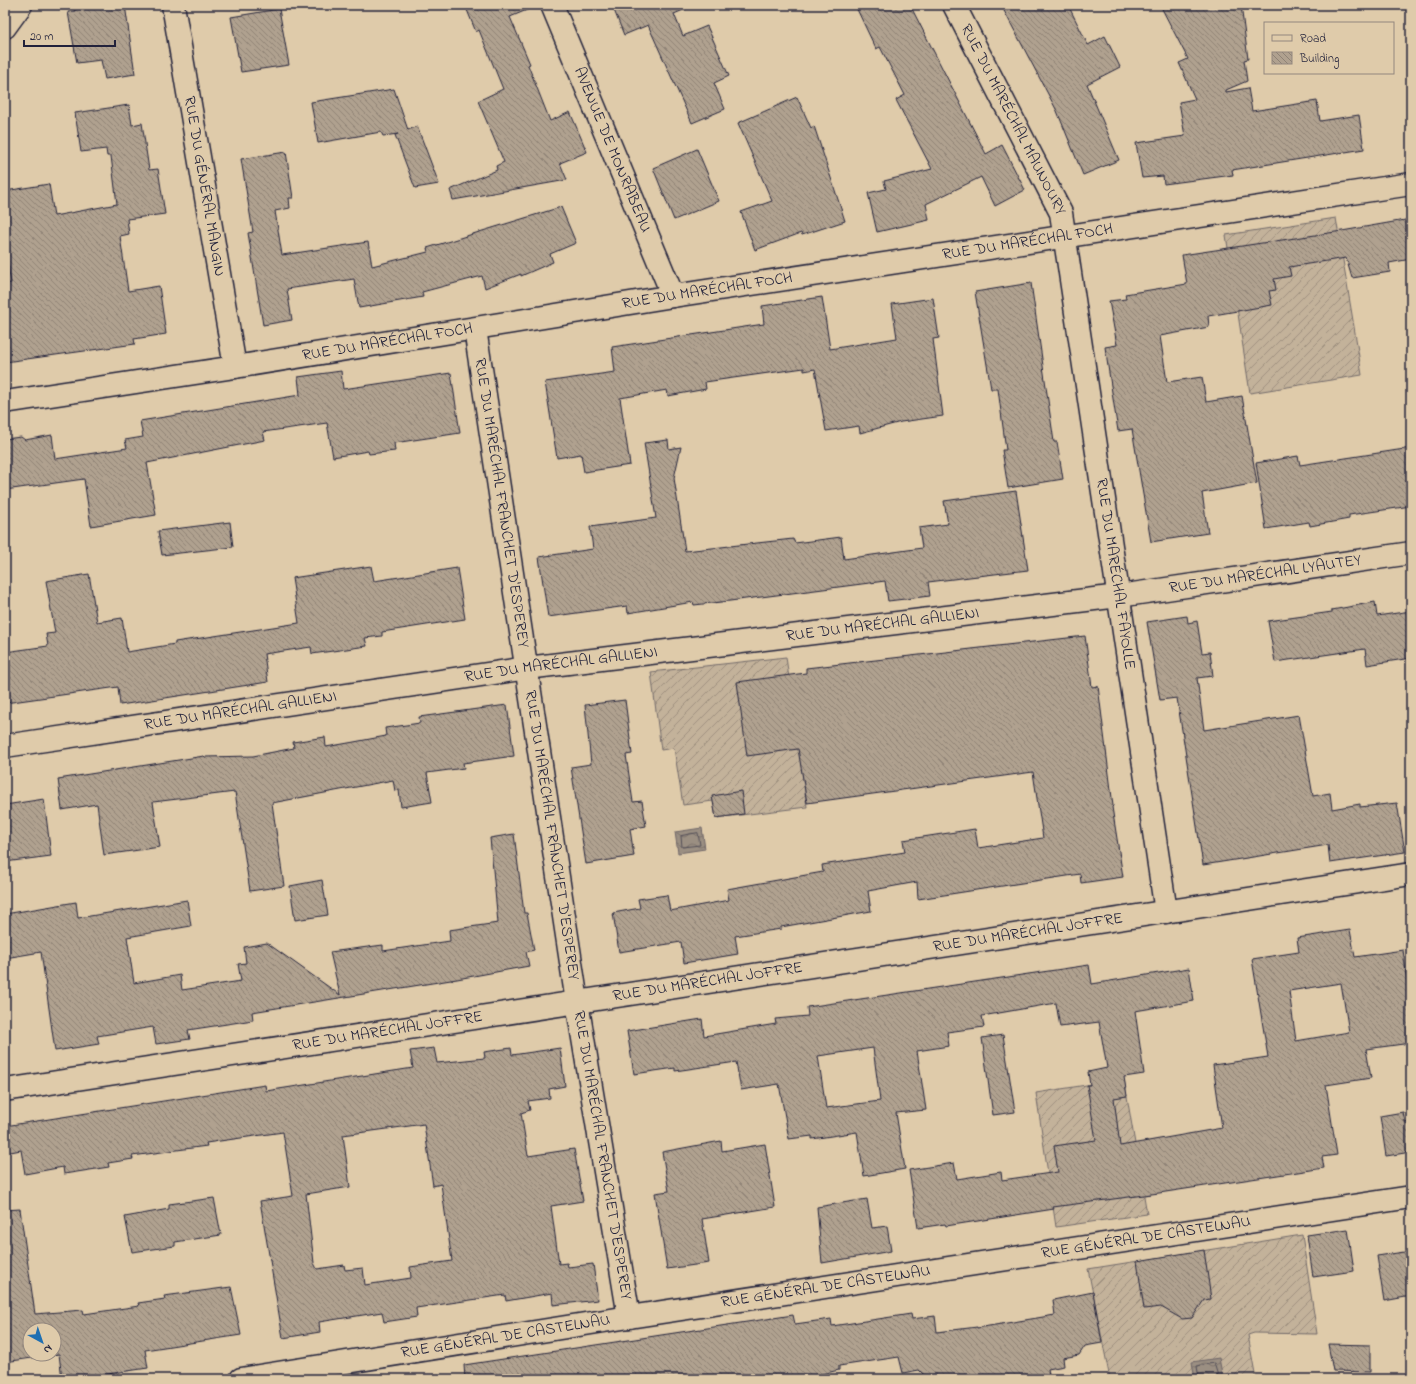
<svg xmlns="http://www.w3.org/2000/svg" width="1416" height="1384" font-family="'Indie Flower',sans-serif">
<style>
.garden{fill:url(#garden-furrows);stroke:#726a6a}
.water{fill:url(#water-waves);stroke:#6b6366}
.lines{fill:none;stroke-linecap:round;stroke-linejoin:round}
.shore{stroke:#524e57;stroke-width:1}
.building{fill:url(#building-back-hatch);stroke:#22223b;fill-rule:evenodd}
.minor-casing{stroke:#22223b;stroke-width:25}
.minor{stroke:#dfcbaa;stroke-width:22}
.labels{text-anchor:middle;dominant-baseline:central;stroke-width:3;stroke-linejoin:round;paint-order:stroke}
.street-label{font-size:16px;fill:#22223b;stroke:#dfcbaa}
</style>
<defs>
<pattern id="garden-furrows" width="10" height="10" patternUnits="userSpaceOnUse"><rect width="10" height="10" fill="#c3b29a"/><path d="M-1 1l2-2M0 10L10 0M9 11l2-2" fill="none" stroke="#9e907f"/></pattern>
<pattern id="water-waves" width="16" height="10" patternUnits="userSpaceOnUse"><rect width="16" height="10" fill="#9b8f82"/><path d="M0 5q4-4 8 0t8 0" fill="none" stroke="#7e746c"/></pattern>
<pattern id="building-back-hatch" width="6" height="6" patternUnits="userSpaceOnUse"><rect width="6" height="6" fill="#b0a18f"/><path d="M-1 5l2 2M0 0l6 6M5-1l2 2" fill="none" stroke="#8f8376"/></pattern>
</defs>
<rect width="100%" height="100%" fill="#dfcbaa"/>
<filter id="ink" filterUnits="userSpaceOnUse"><feTurbulence type="fractalNoise" baseFrequency=".025" numOctaves="2"/><feDisplacementMap in="SourceGraphic" scale="8" xChannelSelector="R" yChannelSelector="G"/><feConvolveMatrix kernelMatrix="1 2 1 2 8 2 1 2 1" color-interpolation-filters="sRGB"/></filter>
<g filter="url(#ink)">
<g class="garden">
<polygon points="1336,218 1362,375 1250,393 1226,235"/>
<polygon points="786,657 807,807 716,818 713,801 683,805 674,748 661,750 651,672"/>
<polygon points="1124,1079 1147,1214 1056,1227 1036,1093"/>
<polygon points="1302,1235 1317,1334 1254,1333 1248,1335 1256,1379 1110,1379 1088,1269"/>
</g>
<g class="water">
<polygon points="702,828 705,849 678,853 675,832"/>
<polygon points="1219,1358 1223,1379 1195,1379 1192,1362"/>
</g>
<g class="lines">
<g class="shore">
<polygon points="698,833 700,845 682,847 681,836"/>
<polyline points="1199,1379 1197,1366 1214,1363 1219,1379"/>
</g>
</g>
<g class="building">
<polygon points="74,5 125,5 135,74 105,79 101,60 77,63 68,12 75,11"/>
<polygon points="465,5 539,5 510,17 530,64 528,65 550,121 570,112 587,152 560,163 567,180 453,200 450,190 497,170 496,166 504,162 478,101 503,89 479,30 476,32"/>
<polygon points="612,5 695,5 674,14 683,36 707,26 729,76 714,83 725,109 692,123 648,25 624,35"/>
<polygon points="855,5 910,5 986,154 1002,145 1025,190 995,206 981,177 926,204 929,220 877,232 868,193 886,189 884,181 932,169 896,100 905,95 880,47 876,49"/>
<polygon points="1001,5 1068,5 1088,45 1105,36 1120,67 1087,84 1119,160 1083,175 1057,111"/>
<polygon points="1160,5 1241,5 1248,59 1244,60 1247,81 1226,90 1226,92 1248,88 1252,111 1317,101 1320,121 1359,115 1364,149 1232,170 1233,175 1164,184 1163,176 1142,178 1136,143 1185,136 1179,102 1195,99 1179,63 1188,59"/>
<polygon points="279,9 289,65 241,72 231,17"/>
<polygon points="394,89 408,130 417,126 439,184 415,188 395,135 398,134 383,136 381,132 318,143 311,102"/>
<polygon points="797,97 811,128 814,126 845,221 802,235 801,233 755,250 741,212 772,201 738,123"/>
<polygon points="129,105 132,125 142,123 149,170 158,169 165,214 127,219 129,234 120,236 128,291 159,286 166,334 134,339 135,344 5,362 5,284 11,283 5,247 5,191 49,184 54,216 117,204 111,156 107,156 106,149 81,152 75,113"/>
<polygon points="697,149 719,201 674,220 653,168"/>
<polygon points="286,152 293,198 289,198 290,208 275,211 282,255 368,242 372,266 428,252 427,248 561,207 576,243 550,254 553,262 521,276 521,274 485,288 482,276 422,292 423,297 359,308 354,279 287,289 292,320 263,325 248,233 253,232 241,159"/>
<polygon points="1411,219 1411,259 1389,263 1390,272 1352,278 1346,258 1289,267 1291,276 1274,279 1276,290 1269,291 1272,305 1208,316 1209,327 1160,336 1167,382 1202,377 1206,402 1242,396 1257,483 1202,493 1208,533 1151,542 1132,429 1118,431 1105,347 1117,345 1109,301 1126,299 1125,294 1187,284 1182,255 1342,231"/>
<polygon points="1031,283 1054,442 1057,442 1063,479 1008,488 1002,450 1006,450 998,389 991,389 975,292"/>
<polygon points="822,297 830,349 897,338 892,304 933,298 939,338 933,339 943,416 901,422 860,433 859,426 826,431 815,369 804,371 804,368 705,382 706,389 668,396 667,390 620,398 630,465 584,472 581,454 557,458 545,382 615,372 612,347 764,324 762,306"/>
<polygon points="341,371 343,389 451,373 460,433 394,443 395,451 369,454 368,451 333,457 327,423 263,432 265,440 147,463 156,515 91,526 84,479 5,490 5,439 21,437 25,440 52,435 55,459 127,448 125,440 143,437 140,421 300,395 298,377"/>
<polygon points="668,440 669,449 681,447 674,478 685,551 793,539 795,543 841,537 844,559 922,548 919,528 948,524 944,501 1016,491 1028,570 928,582 930,596 888,601 885,581 730,601 694,605 693,602 628,613 627,606 548,617 539,557 593,549 590,527 656,518 644,443"/>
<polygon points="1411,448 1411,506 1349,515 1349,519 1310,526 1309,522 1266,529 1256,463 1298,456 1300,465"/>
<polygon points="230,522 233,547 162,555 158,531"/>
<polygon points="371,566 374,581 457,568 465,619 382,632 382,636 365,638 367,646 312,654 311,647 264,654 268,682 120,705 118,687 5,703 5,652 48,646 46,634 55,633 46,581 89,574 97,622 122,618 127,652 175,644 175,642 299,623 292,578"/>
<polygon points="1375,602 1377,616 1411,611 1411,658 1367,665 1365,649 1275,662 1268,621 1332,612 1332,610"/>
<polygon points="1187,616 1188,623 1197,621 1202,653 1210,652 1213,676 1197,678 1204,730 1299,715 1313,796 1330,793 1332,809 1360,804 1360,807 1397,803 1405,852 1330,863 1328,845 1203,865 1177,698 1160,700 1147,622"/>
<polygon points="1085,636 1092,687 1098,686 1113,806 1112,807 1123,877 1081,883 1080,874 918,899 917,882 868,891 871,911 781,927 781,929 735,936 738,954 684,963 681,942 619,952 613,913 640,908 638,899 667,895 670,911 729,900 727,889 823,872 822,865 905,852 903,840 975,829 978,848 1043,838 1033,772 807,803 798,749 747,756 737,682 806,673 806,668"/>
<polygon points="625,700 632,754 626,755 633,802 642,801 646,826 630,829 634,856 586,864 571,767 591,764 585,705"/>
<polygon points="507,705 514,756 463,763 464,768 427,773 432,802 401,807 399,790 395,791 393,780 272,803 284,886 250,891 235,792 153,802 160,847 104,855 97,804 62,810 58,779 204,756 205,757 253,756 294,748 293,742 325,737 326,747 354,742 386,736 385,728 420,723 419,717"/>
<polygon points="741,791 744,814 716,818 712,796"/>
<polygon points="44,799 51,856 5,862 5,805"/>
<polygon points="514,834 524,913 527,913 534,950 526,952 529,966 457,979 252,1012 253,1020 188,1030 190,1039 156,1044 153,1027 97,1036 99,1044 55,1051 41,952 5,958 5,914 76,902 78,918 187,900 191,926 127,937 134,983 180,975 182,990 241,981 238,964 246,963 244,947 267,943 340,995 330,952 383,945 383,951 450,941 449,930 498,923 490,838"/>
<polygon points="322,880 328,915 295,920 290,886"/>
<path d="M1350,930L1355,957L1403,950L1411,1010V1043L1366,1049L1371,1078L1326,1085L1337,1155L1322,1157L1324,1168L1159,1193L1053,1207L1054,1209L946,1226L945,1224L918,1228L909,1170L954,1163L957,1179L1001,1172L1002,1180L1058,1172L1054,1146L1096,1140L1087,1085H1090L1088,1072L1107,1068L1099,1022L1060,1027L1056,1003L982,1016L984,1027L947,1032L949,1046L917,1051L926,1110L896,1113L905,1169L864,1176L857,1132L812,1139V1136L789,1139L779,1084L741,1090L736,1062L675,1071V1068L634,1074L627,1031L702,1019L704,1036L776,1024L775,1019L808,1016L807,1007L1089,965L1092,984L1189,968L1194,1001L1135,1011L1144,1074L1124,1077L1127,1096L1114,1098L1120,1146L1222,1128L1213,1065L1268,1057L1252,959L1299,952L1297,938ZM1341,983L1349,1032L1296,1041L1289,991ZM873,1048L880,1101L826,1108L818,1056Z"/>
<polygon points="1003,1035 1015,1112 993,1115 982,1038"/>
<path d="M434,1048L437,1063L485,1058L484,1052L511,1048L512,1055L560,1048L565,1086L549,1089L550,1098L528,1101L530,1110L521,1113L528,1156L574,1149L583,1201L551,1206L559,1264L567,1263L568,1267L593,1264L598,1300L553,1305L552,1293L506,1301L505,1295L416,1308L417,1317L384,1322L382,1312L319,1322L320,1332L283,1338L260,1201L293,1196L283,1132L206,1143L207,1146L132,1156L133,1159L108,1163L109,1167L64,1174L63,1167L25,1174L21,1150L5,1153V1126L265,1085L266,1091L413,1068L410,1051ZM424,1124L433,1186L441,1184L452,1261L410,1267L411,1278L365,1285L363,1268L345,1270L344,1265L317,1269L314,1263L306,1194L350,1187L343,1135Z"/>
<polygon points="1403,1112 1405,1122 1411,1121 1411,1152 1386,1156 1380,1116"/>
<polygon points="721,1141 722,1151 765,1144 775,1207 702,1219 709,1263 667,1269 655,1193 669,1191 662,1152"/>
<polygon points="214,1198 221,1235 175,1242 175,1246 132,1252 125,1217 169,1209 169,1204"/>
<polygon points="867,1199 872,1228 887,1226 891,1251 822,1263 817,1207"/>
<path d="M20,1209L35,1314L83,1310L84,1314L139,1306L138,1303L165,1299L164,1296L231,1287L241,1335L145,1350L148,1368L73,1379H62L59,1354L5,1362V1210ZM30,1330H54V1354H30Z"/>
<polygon points="1348,1229 1354,1271 1313,1277 1307,1235"/>
<polygon points="1204,1250 1211,1299 1204,1300 1192,1318 1182,1319 1161,1307 1144,1309 1137,1261"/>
<polygon points="1411,1251 1411,1296 1384,1301 1377,1256"/>
<polygon points="1093,1292 1102,1343 1085,1346 1079,1355 1063,1358 1064,1366 1048,1369 1050,1379 928,1379 919,1370 903,1373 899,1357 839,1366 839,1370 800,1379 465,1379 464,1365 793,1315 795,1324 831,1319 832,1326 911,1314 912,1319 935,1316 937,1332 977,1327 977,1328 1055,1315 1053,1300"/>
<polygon points="1328,1344 1370,1345 1370,1372 1333,1371"/>
</g>
<g class="lines">
<g class="minor-casing">
<g id="minor">
<path id="s1" d="M173,5L235,367"/>
<path id="s2" d="M552,5L673,296"/>
<path id="s3" d="M954,5L1061,213L1166,912"/>
<polyline points="5,27 21,5"/>
<path id="s4" d="M475,329L577,1002L629,1317"/>
<path id="s5" d="M5,402L235,367L673,296L1411,184"/>
<path id="s6" d="M5,746L527,668L1119,596L1411,553"/>
<path id="s7" d="M5,1090L1411,874"/>
<path id="s8" d="M241,1379L629,1317L1411,1197"/>
</g>
</g>
<use href="#minor" class="minor"/>
</g>
</g>
<g class="labels">
<g class="street-label">
<text stroke="none"><textPath href="#s3" startOffset="129">RUE DU MARÉCHAL MAUNOURY</textPath></text>
<text stroke="none"><textPath href="#s2" startOffset="157">AVENUE DE MONRABEAU</textPath></text>
<text stroke="none"><textPath href="#s1" startOffset="184">RUE DU GÉNÉRAL MANGIN</textPath></text>
<text stroke="none"><textPath href="#s5" startOffset="1035">RUE DU MARÉCHAL FOCH</textPath></text>
<text stroke="none"><textPath href="#s5" startOffset="711">RUE DU MARÉCHAL FOCH</textPath></text>
<text stroke="none"><textPath href="#s5" startOffset="387">RUE DU MARÉCHAL FOCH</textPath></text>
<text stroke="none"><textPath href="#s4" startOffset="176">RUE DU MARÉCHAL FRANCHET D'ESPEREY</textPath></text>
<text stroke="none"><textPath href="#s3" startOffset="599">RUE DU MARÉCHAL FAYOLLE</textPath></text>
<text stroke="none"><textPath href="#s6" startOffset="1272">RUE DU MARÉCHAL LYAUTEY</textPath></text>
<text stroke="none"><textPath href="#s6" startOffset="886">RUE DU MARÉCHAL GALLIENI</textPath></text>
<text stroke="none"><textPath href="#s6" startOffset="562">RUE DU MARÉCHAL GALLIENI</textPath></text>
<text stroke="none"><textPath href="#s6" startOffset="238">RUE DU MARÉCHAL GALLIENI</textPath></text>
<text stroke="none"><textPath href="#s4" startOffset="512">RUE DU MARÉCHAL FRANCHET D'ESPEREY</textPath></text>
<text stroke="none"><textPath href="#s7" startOffset="1035">RUE DU MARÉCHAL JOFFRE</textPath></text>
<text stroke="none"><textPath href="#s7" startOffset="711">RUE DU MARÉCHAL JOFFRE</textPath></text>
<text stroke="none"><textPath href="#s7" startOffset="387">RUE DU MARÉCHAL JOFFRE</textPath></text>
<text stroke="none"><textPath href="#s4" startOffset="836">RUE DU MARÉCHAL FRANCHET D'ESPEREY</textPath></text>
<text stroke="none"><textPath href="#s8" startOffset="916">RUE GÉNÉRAL DE CASTELNAU</textPath></text>
<text stroke="none"><textPath href="#s8" startOffset="592">RUE GÉNÉRAL DE CASTELNAU</textPath></text>
<text stroke="none"><textPath href="#s8" startOffset="268">RUE GÉNÉRAL DE CASTELNAU</textPath></text>
</g>
</g>
<rect width="1416" height="1384" fill="none" stroke="#dfcbaa" stroke-width="20"/>
<rect x="10" y="10" width="1396" height="1364" fill="none" stroke="#22223b" stroke-width="1.5" filter="url(#ink)"/>
<rect x="1264" y="22" width="130" height="52" fill="#dfcbaa" stroke="#93877e"/>
<rect x="1272" y="35" width="20" height="6" fill="#dfcbaa" stroke="#93877e"/>
<text x="1300" y="42" font-size="12" fill="#22223b">Road</text>
<rect x="1272" y="52" width="20" height="12" fill="url(#building-back-hatch)" stroke="#93877e"/>
<text x="1300" y="62" font-size="12" fill="#22223b">Building</text>
<g transform="translate(42 1342) rotate(140)"><circle r="19" fill="#dfcbaa" stroke="#93877e"/>
<path d="M0-3L7 15L0 10L-7 15Z" fill="#1f6fb2"/>
<text y="-6" font-size="11" font-weight="bold" text-anchor="middle" fill="#22223b">N</text>
</g>
<path d="M24 40v6h91v-6" fill="none" stroke="#22223b" stroke-width="2"/>
<text x="30" y="40" font-size="12" fill="#22223b" stroke="#dfcbaa" stroke-width="3" paint-order="stroke">20 m</text>
</svg>
